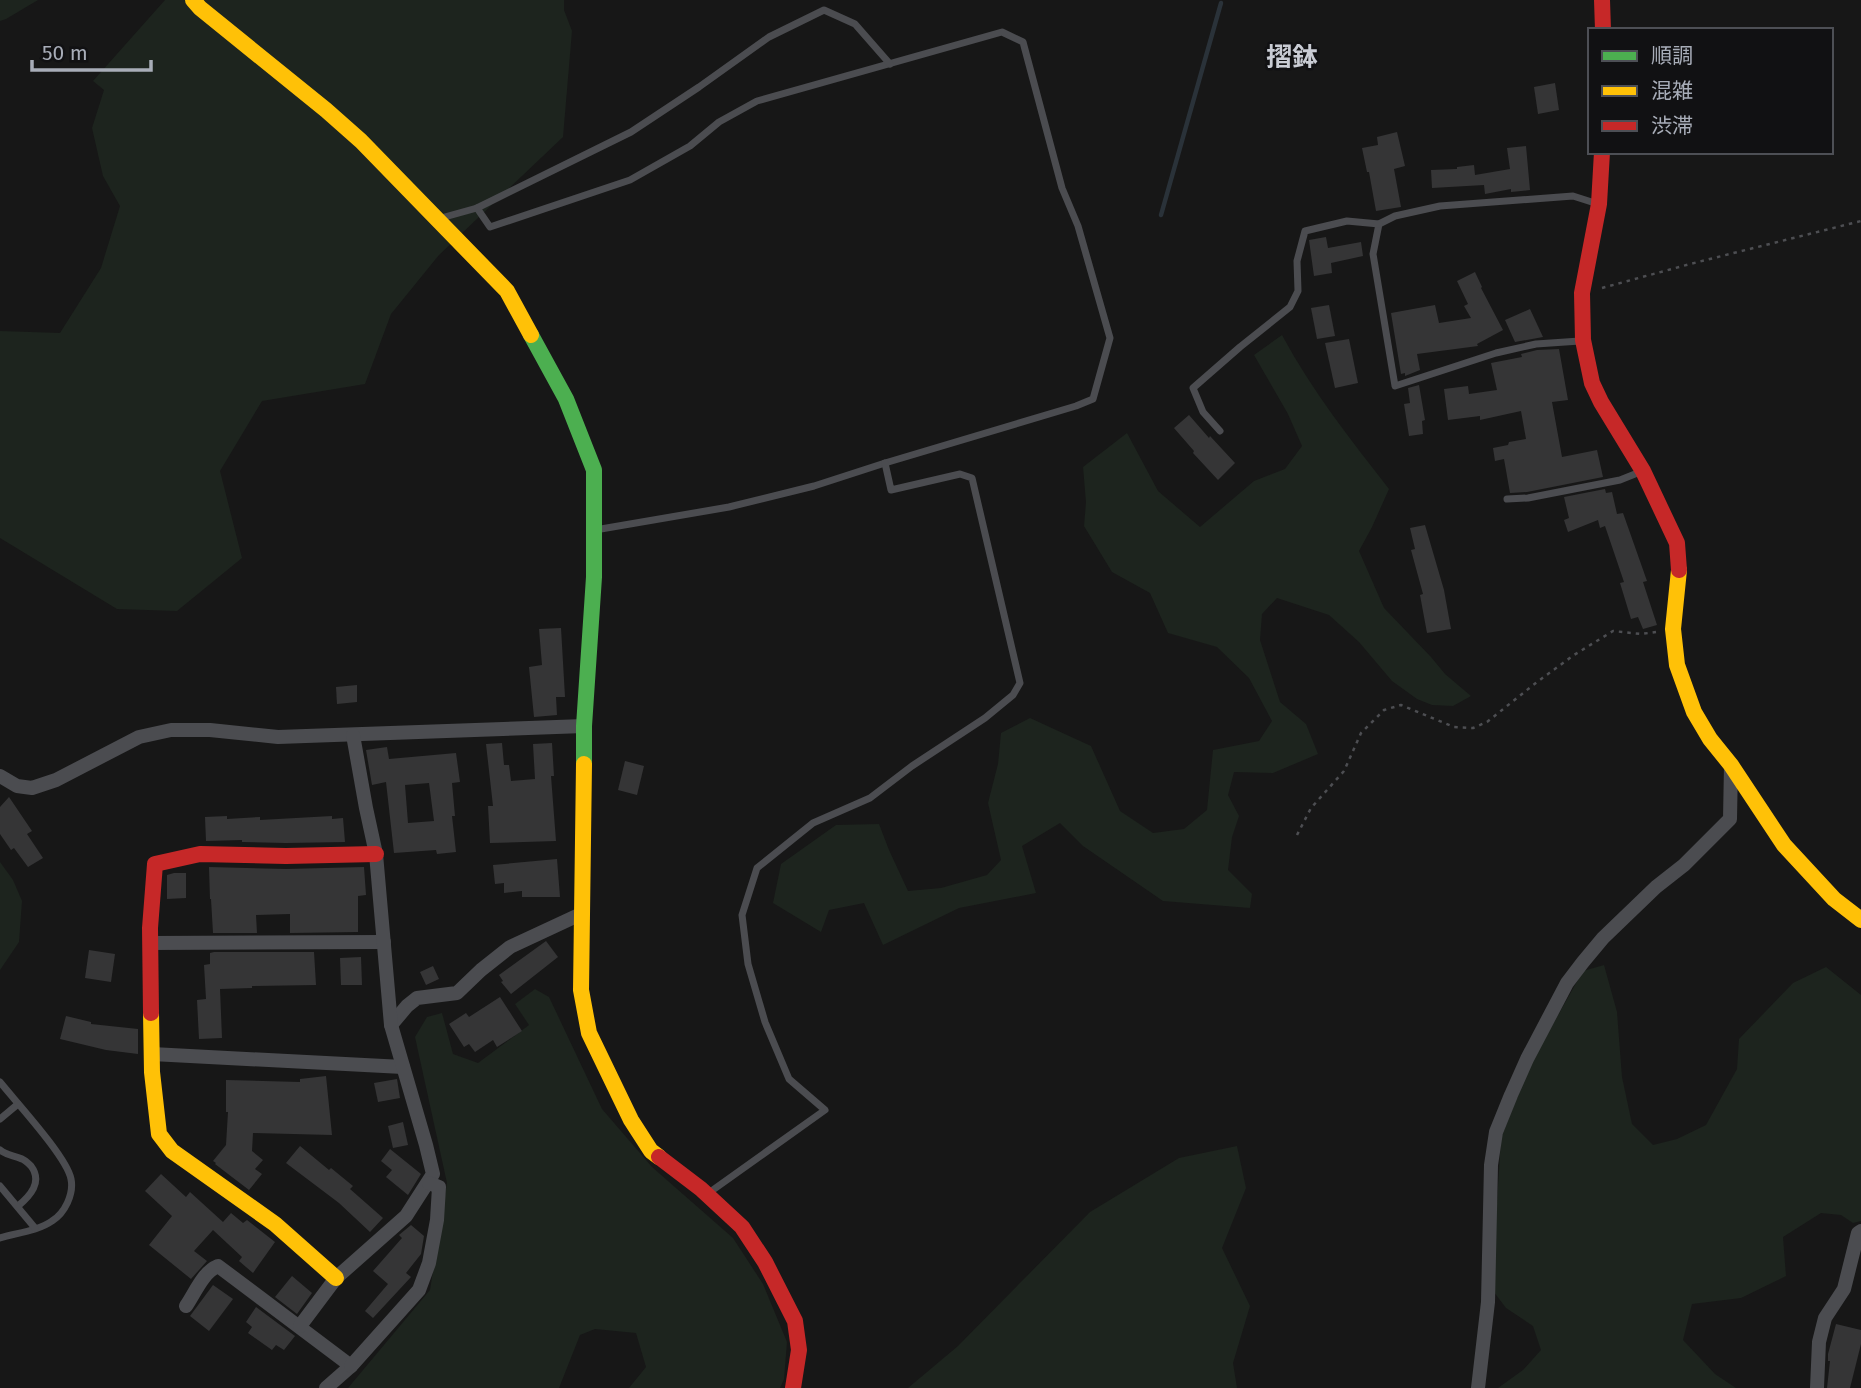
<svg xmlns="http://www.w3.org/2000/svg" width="1861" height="1388" font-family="'Fira Sans','Noto Sans JP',sans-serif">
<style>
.green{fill:#1d241e}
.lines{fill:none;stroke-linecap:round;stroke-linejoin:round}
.stream{stroke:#2a3239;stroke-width:4.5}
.building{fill:#353536;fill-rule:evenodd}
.path{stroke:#4d4e52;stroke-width:2.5;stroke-dasharray:3.5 5;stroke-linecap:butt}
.lane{stroke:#4b4c50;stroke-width:7}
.street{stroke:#4b4c50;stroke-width:14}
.fast{stroke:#4caf50;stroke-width:16}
.slow{stroke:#ffc107;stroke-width:16}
.jam{stroke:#c62828;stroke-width:16}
.labels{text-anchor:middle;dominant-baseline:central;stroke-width:5;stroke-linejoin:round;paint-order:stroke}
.neighbourhood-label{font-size:26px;font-weight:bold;fill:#c9ccd4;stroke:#111113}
</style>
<rect width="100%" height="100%" fill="#171717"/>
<g class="green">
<polygon points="0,0 38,0 6,19 0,21"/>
<polygon points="165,0 564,0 564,10 572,31 563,137 439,255 391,314 365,384 262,401 220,471 242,558 177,611 117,609 0,538 0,331 60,333 101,268 120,206 103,176 92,128 104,90 93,81"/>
<path d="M1282,335C1312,391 1351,440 1389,489L1372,527L1359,551L1384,608L1431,657L1445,674L1471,696L1453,706L1432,705L1417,699L1392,681L1359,642L1329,615L1277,598L1262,614L1260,640L1280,702L1306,724L1318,754L1273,773L1234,772L1228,795L1239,816L1232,837L1228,870L1252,894L1250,908L1163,901L1083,846L1060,823L1022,846L1036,893L959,908L883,945L864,903L829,910L821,932L773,903L781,864L836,825L879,824L889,850L908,891L941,888L987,875L1001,860L988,803L998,764L1001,733L1030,718L1091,746L1120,811L1153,833L1184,829L1207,810L1213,750L1259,741L1272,721L1249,678L1217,647L1168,633L1150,593L1112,572L1084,526L1086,502L1083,467L1127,433L1158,491L1200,527L1254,481L1285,469L1302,446L1288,414L1254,355Z"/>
<polygon points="0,862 13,880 22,901 19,942 0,970"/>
<polygon points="1604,965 1617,1012 1622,1077 1632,1124 1653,1145 1677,1139 1706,1125 1737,1069 1739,1039 1793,983 1826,967 1861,995 1861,1221 1853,1223 1841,1215 1821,1213 1783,1237 1786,1276 1741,1298 1692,1304 1683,1340 1715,1374 1736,1388 1498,1388 1523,1370 1541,1350 1533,1326 1506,1308 1484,1279 1488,1231 1497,1203 1501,1138 1531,1063 1583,971"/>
<polygon points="535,989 549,997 602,1109 652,1167 733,1238 763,1284 787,1342 784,1379 780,1388 629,1388 646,1367 636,1333 595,1329 580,1335 559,1388 348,1388 430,1290 447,1183 415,1037 427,1017 442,1013 453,1054 478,1063 529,1025 515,1004"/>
<polygon points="1237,1146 1246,1188 1222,1248 1250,1306 1233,1363 1237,1388 908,1388 958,1346 1090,1212 1179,1158"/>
</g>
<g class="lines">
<polyline class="stream" points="1161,215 1221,3"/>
</g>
<g class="building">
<polygon points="1555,83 1559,110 1538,114 1534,87"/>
<polygon points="1397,132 1405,166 1394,169 1401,207 1376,211 1369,172 1367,172 1362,148 1378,145 1377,137"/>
<polygon points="1526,146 1530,190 1511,192 1511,189 1485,194 1484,185 1432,188 1431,170 1457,169 1457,167 1474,165 1475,175 1510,169 1507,148"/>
<polygon points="1326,237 1328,248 1361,242 1363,256 1331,263 1332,273 1314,276 1309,240"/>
<polygon points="1475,272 1482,287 1481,288 1503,330 1477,344 1478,346 1417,354 1420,370 1405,376 1405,373 1401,374 1391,313 1435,305 1439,323 1471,318 1464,306 1468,304 1457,281"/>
<polygon points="1329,305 1335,336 1317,339 1311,308"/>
<polygon points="1530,309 1543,337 1515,342 1505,320"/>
<polygon points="1349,339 1358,383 1335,388 1325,343"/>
<polygon points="1559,349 1568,400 1552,402 1562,457 1597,450 1603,477 1527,492 1510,493 1504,459 1495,461 1493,448 1508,445 1509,442 1526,439 1521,411 1480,420 1480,416 1448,420 1444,389 1468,386 1469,394 1497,390 1491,363 1522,357 1521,354 1537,350"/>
<polygon points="1419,385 1425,420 1422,421 1423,434 1409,436 1404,404 1410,403 1408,388"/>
<polygon points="1189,415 1209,438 1210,436 1235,463 1218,480 1193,453 1194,451 1174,428"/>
<polygon points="1605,489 1606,493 1612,492 1617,514 1623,513 1647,581 1643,582 1657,625 1643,629 1638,617 1631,619 1620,583 1624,582 1605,526 1600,528 1598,520 1568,532 1564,520 1569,518 1564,497"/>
<polygon points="1425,525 1444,590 1451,629 1427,633 1420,595 1423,594 1411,550 1415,549 1410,528"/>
<polygon points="561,628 565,697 556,697 557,715 534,717 529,667 542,665 539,629"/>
<polygon points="357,685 357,702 337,704 336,687"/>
<polygon points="502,743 504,765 509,765 511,781 535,779 533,744 552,743 554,776 551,776 556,841 490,843 488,806 493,806 486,744"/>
<path d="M387,747L389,759L456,753L460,782L452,783L455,816H452L456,852L437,854L436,850L394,853L386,782L372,785L366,750ZM429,783L434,821L408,823L405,785Z"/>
<polygon points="625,761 644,766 637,795 618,790"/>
<polygon points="9,797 32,831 27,834 43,858 28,867 14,848 11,850 0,834 0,807"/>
<polygon points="227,816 227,819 260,817 260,820 332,816 332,819 343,818 345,842 286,843 242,842 242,840 206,841 205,817"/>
<polygon points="557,859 560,897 522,897 522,891 504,893 504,883 495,884 493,865"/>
<polygon points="209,867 286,869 364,867 366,895 358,896 358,932 290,933 290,914 256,915 257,933 213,933 211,899 210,899"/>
<polygon points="174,873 186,873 186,898 167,899 167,875"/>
<polygon points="546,941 558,957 511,994 501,982 503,981 499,975"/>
<polygon points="89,950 115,954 111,982 85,978"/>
<polygon points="214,952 314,952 316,985 252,986 252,988 220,989 222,1038 199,1039 197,1000 206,999 204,965 210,964 210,953"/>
<polygon points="361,957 362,985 341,985 340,958"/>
<polygon points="433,966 439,979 426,985 420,972"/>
<polygon points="500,997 522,1031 497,1047 493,1040 475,1052 469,1044 464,1047 449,1024 466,1013 469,1017"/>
<polygon points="66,1016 91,1022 91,1024 138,1029 138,1054 106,1050 60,1039"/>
<polygon points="326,1076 332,1135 253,1133 252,1151 263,1160 255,1169 262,1174 249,1190 215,1164 216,1163 213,1161 226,1145 228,1112 226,1112 226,1080 300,1082 300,1079"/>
<polygon points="397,1079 400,1098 378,1102 374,1083"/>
<polygon points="403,1122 408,1145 393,1148 388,1126"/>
<polygon points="300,1146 329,1170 331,1168 353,1186 350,1189 383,1218 370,1232 339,1203 286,1163"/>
<polygon points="390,1149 421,1174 408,1195 386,1177 392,1170 381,1161"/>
<polygon points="161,1174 186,1197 190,1192 223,1222 231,1213 243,1223 247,1220 275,1242 253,1273 239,1261 242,1257 213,1230 194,1251 207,1261 191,1279 149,1245 172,1216 145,1191"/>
<polygon points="411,1225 424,1236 421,1254 406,1273 411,1277 373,1318 365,1311 388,1284 373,1271 402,1238 399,1235"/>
<polygon points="292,1276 312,1293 297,1314 275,1297"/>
<polygon points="213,1285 233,1299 209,1331 190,1316"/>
<polygon points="256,1307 295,1336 284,1350 276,1345 272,1350 248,1333 252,1327 246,1322"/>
<polygon points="1836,1324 1861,1330 1861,1344 1850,1388 1827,1388 1830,1361 1828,1361 1828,1354"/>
</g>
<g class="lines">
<g class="path">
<polyline points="1602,288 1690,264 1861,221"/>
<polyline points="1297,835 1311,808 1344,771 1361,733 1384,710 1401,705 1454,727 1473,728 1487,722 1537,682 1574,655 1613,631 1641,634 1656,632"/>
</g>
<g class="lane">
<polyline points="477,208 490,227 630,180 690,146 719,122 757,101 1002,32 1023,42 1062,188 1078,226 1110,338 1093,399 1076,406 885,463 814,486 729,507 595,530"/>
<polyline points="441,218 477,208 631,132 699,87 769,37 824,10 855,24 890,64"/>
<polyline points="1580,341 1536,344 1496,353 1395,386 1373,254 1379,224 1395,216 1440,206 1573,196 1598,204"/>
<polyline points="1220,431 1203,412 1193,388 1240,347 1290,307 1298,291 1297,261 1305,231 1347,221 1379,224"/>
<polyline points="1507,499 1528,498 1620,480 1640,472"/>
<path d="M0,1082C16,1102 67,1157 71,1179C74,1194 65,1213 52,1221C38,1231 16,1233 0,1238"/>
<polyline points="0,1119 18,1104"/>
<path d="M0,1150C7,1156 14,1155 22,1159C25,1160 29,1164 31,1166C43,1182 30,1196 18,1206"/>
<polyline points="0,1186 35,1228"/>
<polyline points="710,1192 825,1110 789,1079 765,1022 748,964 742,915 757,868 813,823 870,798 912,766 985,718 1013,695 1020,683 972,478 960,474 891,490 885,463"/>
</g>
<g class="street">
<polyline points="0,776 17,786 32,788 56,780 139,737 171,730 210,730 278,737 584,726"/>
<polyline points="150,943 384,942"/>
<polyline points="391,1025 407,1006 417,998 457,993 481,970 510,947 583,913"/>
<polyline points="152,1054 403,1067"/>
<path d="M186,1306C195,1293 203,1272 218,1266L351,1366L326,1388"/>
<polyline points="300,1326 336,1278 406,1216 433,1174 426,1145 391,1025 376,854 366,808 353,735"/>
<polyline points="351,1366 419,1290 429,1263 437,1220 439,1187 429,1183"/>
<polyline points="1478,1388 1488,1302 1491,1165 1496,1132 1511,1095 1527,1059 1567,983 1583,962 1603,938 1656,887 1684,865 1730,819 1731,765"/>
<polyline points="1817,1388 1819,1342 1825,1318 1844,1289 1858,1233 1861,1231"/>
</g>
<polyline class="fast" points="531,335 566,399 594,470 594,577 584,726 584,764"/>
<g class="slow">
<polyline points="193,0 200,8 326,110 361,141 507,291 531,335"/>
<polyline points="1679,570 1673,629 1677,665 1694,712 1710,739 1731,765 1784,845 1834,899 1861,920"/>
<polyline points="584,764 581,990 589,1033 631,1120 651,1151 659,1157"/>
<polyline points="151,1013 152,1072 159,1134 172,1151 275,1224 336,1278"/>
</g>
<g class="jam">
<polyline points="1602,0 1603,30"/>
<polyline points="1602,152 1599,204 1582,293 1583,340 1592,383 1601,402 1643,471 1677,543 1679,570"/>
<polyline points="151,1013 150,928 155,864 200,854 286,856 376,854"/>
<polyline points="659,1157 701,1189 742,1227 765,1262 795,1321 799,1350 793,1388"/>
</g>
</g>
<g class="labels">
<g class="neighbourhood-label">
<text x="1292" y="57">摺鉢</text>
</g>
</g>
<rect x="1588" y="28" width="245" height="126" fill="#111113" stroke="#4d4f55" stroke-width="2"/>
<rect x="1602" y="51" width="35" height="10" fill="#4caf50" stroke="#4d4f55" stroke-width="2"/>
<text x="1651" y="63" font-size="21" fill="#a8adb8">順調</text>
<rect x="1602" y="86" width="35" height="10" fill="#ffc107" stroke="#4d4f55" stroke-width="2"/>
<text x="1651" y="98" font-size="21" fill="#a8adb8">混雑</text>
<rect x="1602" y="121" width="35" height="10" fill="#c62828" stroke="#4d4f55" stroke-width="2"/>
<text x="1651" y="133" font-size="21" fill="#a8adb8">渋滞</text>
<path d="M32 60v10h119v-10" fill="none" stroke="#a8adb8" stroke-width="3.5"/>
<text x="42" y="60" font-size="21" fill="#a8adb8" stroke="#111113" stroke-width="5" paint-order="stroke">50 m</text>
</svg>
